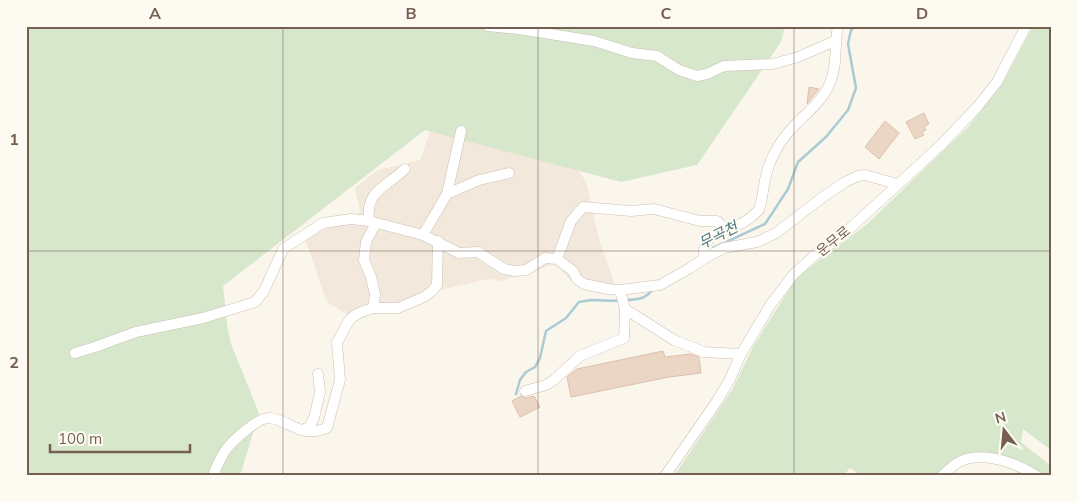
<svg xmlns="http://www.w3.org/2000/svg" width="1077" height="502" font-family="Mulish,'Noto Sans KR',sans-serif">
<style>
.residential{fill:#f2e8db}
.green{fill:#d6e7cc}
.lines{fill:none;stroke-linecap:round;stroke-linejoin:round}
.stream{stroke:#aacbd3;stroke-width:2.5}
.building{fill:#ebd6c5;stroke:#debfa9}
.minor-casing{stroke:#ccbfb3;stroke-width:11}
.minor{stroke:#fff;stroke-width:10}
.grid{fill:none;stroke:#745f51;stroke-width:1;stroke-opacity:0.55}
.labels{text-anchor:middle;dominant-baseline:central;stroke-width:4.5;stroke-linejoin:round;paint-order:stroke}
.street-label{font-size:14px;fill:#745f51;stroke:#fdfaf2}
.water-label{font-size:15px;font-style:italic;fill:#4d7984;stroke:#fdfaf2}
.neatline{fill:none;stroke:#745f51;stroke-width:2}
.grid-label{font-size:16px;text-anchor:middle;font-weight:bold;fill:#745f51}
</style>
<rect width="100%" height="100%" fill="#fbf6ec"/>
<polygon class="residential" points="435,117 567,151 586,182 600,243 616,287 574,284 556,264 501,281 489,279 444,289 398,305 348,315 327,302 305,239 360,212 355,188 378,170 420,160"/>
<g class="green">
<polygon points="26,26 785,26 781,42 697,165 621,182 425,130 223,286 227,325 231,344 259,413 240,476 26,476"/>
<polygon points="1033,26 1051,26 1051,450 1023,429 1021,442 1051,466 1051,476 1040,476 980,455 941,476 861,476 850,468 843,476 674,476 732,390 754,345 797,277 866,225 967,128 1002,85"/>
</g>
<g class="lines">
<g class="stream">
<polyline points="713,248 765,224 788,189 798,162 826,137 848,110 856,88 848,44 851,30 856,26"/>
<path d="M625,300C637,300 646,299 653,289"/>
<polyline points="516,394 520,380 526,372 535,367 540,358 546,331 566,318 579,302 591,300 620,301"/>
</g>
</g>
<g class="building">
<polygon points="809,87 819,89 807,104"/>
<polygon points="924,113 929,124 924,126 926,130 922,132 924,135 915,139 906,122"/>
<polygon points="885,121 899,133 879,159 865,147"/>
<polygon points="663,351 665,357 690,354 699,357 701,373 669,377 571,397 567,377 577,369"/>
<polygon points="521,396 526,398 534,396 540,407 520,417 512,401"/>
</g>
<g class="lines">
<g class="minor-casing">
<g id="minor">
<polyline points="488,26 519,29 594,41 632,53 657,56 679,70 697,76 707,74 724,66 773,64 798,57 835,41"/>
<polyline points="447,194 461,131"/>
<path d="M369,221C365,190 387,187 405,169"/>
<polyline points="423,235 447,194 479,180 509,173"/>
<path d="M705,258C698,234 728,230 744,222C749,219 755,214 759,210C763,198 763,185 767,172C770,160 778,145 786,135C800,117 822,104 830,83C838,64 834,45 838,26"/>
<polyline points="557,259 571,221 583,207 631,211 654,209 700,221 717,221 725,229"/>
<polyline points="373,308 398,308 424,297 432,291 437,285 438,241"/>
<polyline points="625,309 674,340 704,352 741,354"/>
<polyline points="75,353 95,347 136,332 203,318 255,302 264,291 283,249 323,223 351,219 369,221 423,235 459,253 478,252 504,269 515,271 526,270 545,258 557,259 573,271 577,279 584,284 608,289 620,290 660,285 690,268 705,258 724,248 757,242 776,233 823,197 845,182 858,176 865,175 897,184"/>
<polyline points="525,391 546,385 554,380 580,356 624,338 625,309 620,290"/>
<polyline points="302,430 309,427 314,418 320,392 318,374"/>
<path d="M213,476C216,467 220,459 225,451C232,441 259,416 271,418C294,423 300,438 327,428L340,380L337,342C343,334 344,327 349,321C354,313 365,311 373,308L375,294L371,277L364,260L366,242L376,223"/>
<polyline points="665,476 717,401 730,379 741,354 771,304 794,274 815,255 845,233 941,145 978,106 997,82 1026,26"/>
<path d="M942,476C948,470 954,464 961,461C985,451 1016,463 1037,476"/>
</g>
</g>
<use href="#minor" class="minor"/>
</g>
<path class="grid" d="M283,26V476M538,26V476M794,26V476M26,251H1051"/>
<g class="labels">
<g class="street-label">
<text transform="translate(833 241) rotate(-39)">운무로</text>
</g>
<g class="water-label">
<text transform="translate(718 235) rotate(-27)">무곡천</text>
</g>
</g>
<rect width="1077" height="502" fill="none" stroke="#fdfaf2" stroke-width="55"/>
<g transform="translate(1004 430) rotate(344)" stroke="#fdfaf2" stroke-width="4" paint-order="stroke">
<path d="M0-4L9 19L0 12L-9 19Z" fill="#745f51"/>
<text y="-8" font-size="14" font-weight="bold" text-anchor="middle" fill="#745f51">N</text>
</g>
<path d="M50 444v8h140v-8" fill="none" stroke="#745f51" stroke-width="2.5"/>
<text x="58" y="444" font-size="15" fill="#745f51" stroke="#fdfaf2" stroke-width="4" paint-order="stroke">100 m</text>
<rect x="28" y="28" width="1022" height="446" class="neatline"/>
<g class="grid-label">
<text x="155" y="19">A</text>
<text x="411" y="19">B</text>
<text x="666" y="19">C</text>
<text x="922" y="19">D</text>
<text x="14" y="145">1</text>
<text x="14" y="368">2</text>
</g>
</svg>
